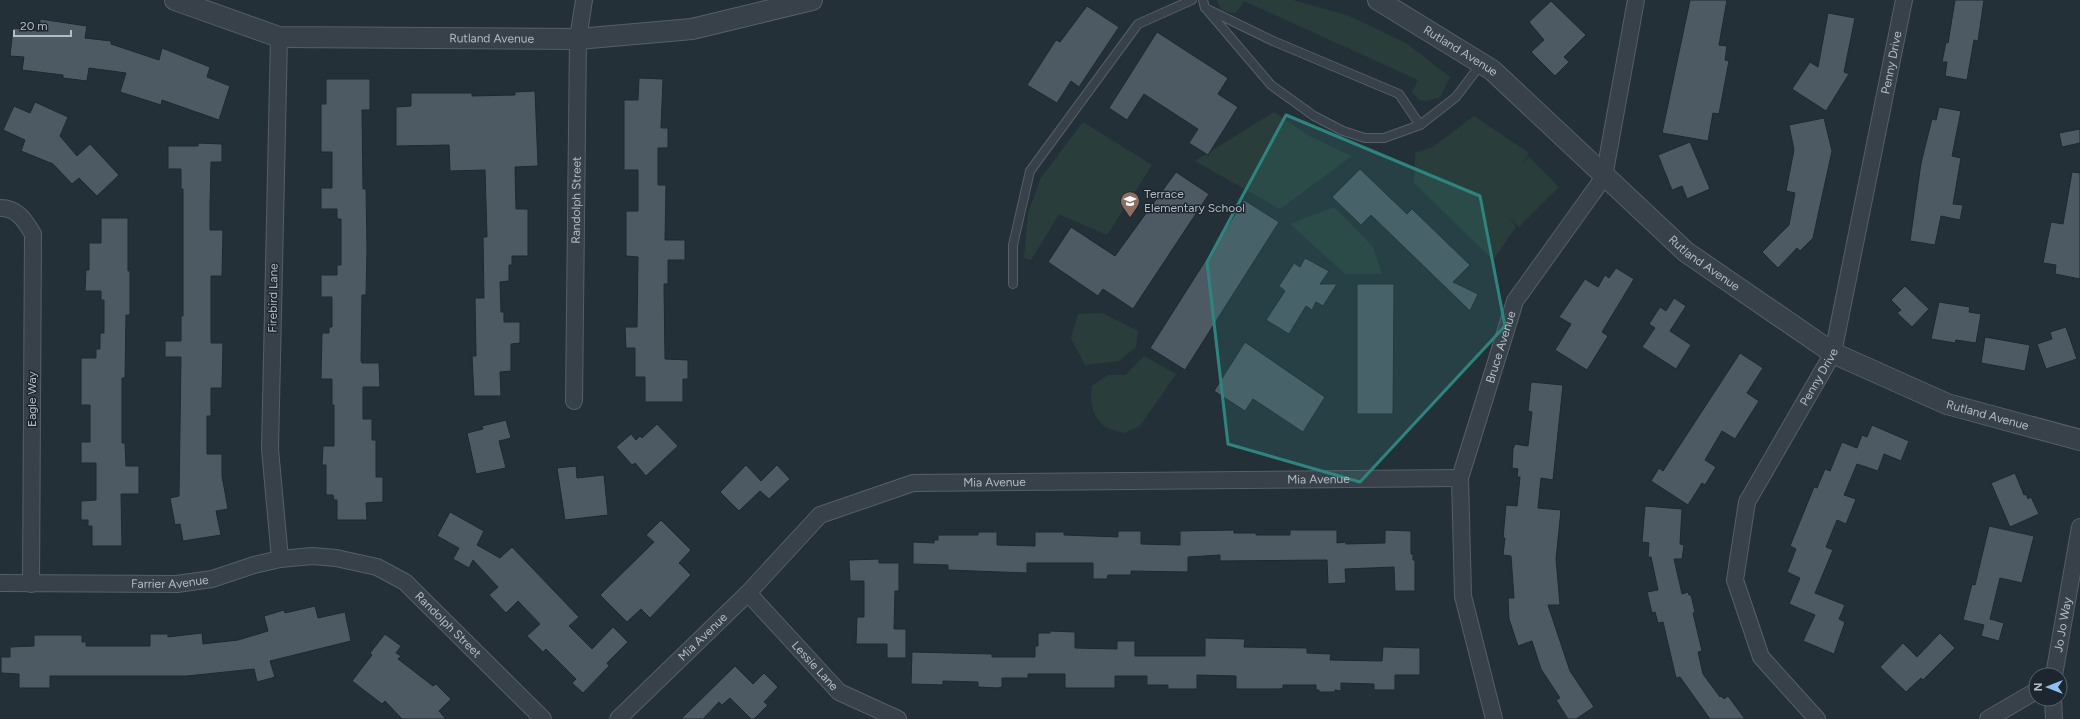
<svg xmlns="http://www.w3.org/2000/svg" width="2080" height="719" font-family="Figtree,sans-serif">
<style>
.green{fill:#293e3b}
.building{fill:#4d5a64;stroke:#1f2830}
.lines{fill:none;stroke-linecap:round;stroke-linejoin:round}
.service-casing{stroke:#565f67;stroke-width:10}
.minor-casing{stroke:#565f67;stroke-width:18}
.tertiary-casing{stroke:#565f67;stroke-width:22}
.service{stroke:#384149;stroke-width:8}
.minor{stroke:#384149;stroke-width:16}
.tertiary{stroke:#384149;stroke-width:20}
.marked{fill:#30847f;fill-opacity:0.2;stroke:#30847f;stroke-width:3;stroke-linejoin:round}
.labels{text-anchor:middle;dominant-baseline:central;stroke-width:3;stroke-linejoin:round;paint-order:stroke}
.street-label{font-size:12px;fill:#b3bcc5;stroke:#1d262e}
.poi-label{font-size:12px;fill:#b3bcc5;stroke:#1d262e;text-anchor:start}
</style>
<rect width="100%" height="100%" fill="#243038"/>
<g class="green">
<polygon points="1217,0 1293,0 1349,16 1406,43 1450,77 1440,97 1427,101 1419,100 1412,92 1418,80 1244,1 1236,13 1230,13 1221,9"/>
<polygon points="1274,112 1309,136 1352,156 1280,209 1195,161"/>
<polygon points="1474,116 1529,153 1523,163 1529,157 1559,187 1519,227 1509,217 1516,227 1493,260 1414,183 1415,153 1433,147"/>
<polygon points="1083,122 1152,165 1107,235 1059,214 1031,260 1024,258 1028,213 1041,178"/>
<polygon points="1334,207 1373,247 1382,274 1345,274 1290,224"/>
<polygon points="1102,313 1138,331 1136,347 1119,361 1085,365 1071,338 1078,314"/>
<path d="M1144,356L1176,374L1140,426L1124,433C1118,431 1108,429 1103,425C1092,415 1089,399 1092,386L1108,375H1126Z"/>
</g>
<g class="building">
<polygon points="1690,0 1727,0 1719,45 1727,46 1725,60 1729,61 1719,114 1713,113 1708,141 1662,133"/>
<polygon points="1955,0 1984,0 1978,41 1974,40 1967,80 1945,76 1947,62 1942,62 1946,42 1948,43"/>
<polygon points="1551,1 1586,35 1564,57 1569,62 1555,76 1531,52 1544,40 1529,22"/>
<polygon points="1087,6 1119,27 1079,87 1071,81 1057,103 1027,85 1056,40 1060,42"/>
<polygon points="1828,13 1855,18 1844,72 1849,74 1826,111 1792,89 1810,62 1818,67"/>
<polygon points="40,19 87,26 85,38 111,41 111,44 159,60 162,48 210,67 207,77 230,86 219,120 162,100 161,105 120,92 126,73 89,68 87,81 63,78 63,75 22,70 24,57 10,56 13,28 39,31"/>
<polygon points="1157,32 1228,78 1218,94 1238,107 1208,155 1189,143 1198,129 1144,94 1127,120 1109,108"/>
<polygon points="639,78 663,79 661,128 668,128 668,148 658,148 658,185 666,185 665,240 685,240 685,260 668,260 668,284 664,284 665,359 688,360 688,379 683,379 683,402 645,402 645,377 635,377 635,348 626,348 625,327 637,327 638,257 626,256 626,211 638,211 638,170 624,170 624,100 638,100"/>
<polygon points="326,79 370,79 370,110 362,110 363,189 366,189 367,250 366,295 362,295 361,361 362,363 379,363 380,387 363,387 363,419 372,419 372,440 376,440 376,477 383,477 383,502 366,503 367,520 337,520 337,500 334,500 333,495 326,495 326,465 322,465 323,446 334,446 334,405 332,405 332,379 321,379 322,333 329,333 329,327 332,327 332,297 321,297 321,275 337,275 337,265 341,265 341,219 337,219 337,209 321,209 321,188 332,188 332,152 321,152 321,104 326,104"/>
<polygon points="535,91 538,166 515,167 516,209 528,209 528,256 512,256 512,265 509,265 509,281 500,282 501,312 504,312 504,322 520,322 520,343 511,344 511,371 500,372 501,396 474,396 472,356 476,356 475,298 484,298 483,237 487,237 485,170 450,171 449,145 396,146 396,107 411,106 411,93 472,93 472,96 515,95 515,92"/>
<polygon points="35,102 68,117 60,136 77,156 90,144 119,175 97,196 79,178 72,184 53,164 21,151 25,140 3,130 14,106 30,113"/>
<polygon points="1939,107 1961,111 1952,156 1961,158 1953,204 1963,205 1960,220 1941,216 1935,245 1910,241 1921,163 1932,119 1936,120"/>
<polygon points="1824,118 1832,151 1813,238 1800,251 1797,248 1778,268 1762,252 1789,225 1795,193 1786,191 1794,150 1789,125"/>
<polygon points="2080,129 2080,143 2062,147 2059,133"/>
<polygon points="1690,142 1710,189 1687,199 1682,186 1672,190 1658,155"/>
<polygon points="198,143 222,144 222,162 211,162 210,205 210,230 223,230 222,276 211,276 211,343 223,343 222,388 211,388 211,416 207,416 207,454 222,454 222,476 228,509 216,511 221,535 183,541 180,524 175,525 170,498 179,496 181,357 165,357 165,341 181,341 181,316 183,316 183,189 181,189 181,169 168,169 168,146 198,146"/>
<polygon points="1360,169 1407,214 1412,209 1470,265 1453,282 1478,294 1470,311 1371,215 1361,225 1332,197"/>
<polygon points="1176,172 1209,194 1133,309 1103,289 1098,296 1048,262 1071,227 1115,256"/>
<polygon points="2072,172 2080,173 2080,279 2055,274 2056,265 2043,263 2051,222 2063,224"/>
<polygon points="1244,200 1279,222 1185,370 1150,348"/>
<polygon points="101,218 128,218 128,271 130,271 130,315 126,315 125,378 122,378 122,443 125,443 126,466 139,466 139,494 121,494 122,546 92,546 92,526 88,526 88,520 81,520 81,501 96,500 96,463 81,463 81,442 90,442 90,405 81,405 81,358 96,358 96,349 100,349 100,333 104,333 104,300 101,300 101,291 85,291 86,270 89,270 89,243 101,243"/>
<polygon points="1305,258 1329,271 1320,284 1337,284 1323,306 1316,302 1312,310 1306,306 1289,334 1266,320 1285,291 1279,286 1294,263 1300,267"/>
<polygon points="1616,268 1634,279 1602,332 1608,336 1587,370 1555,350 1571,324 1559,317 1585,279 1598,287 1605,275 1609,278"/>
<polygon points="1357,284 1394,284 1393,414 1357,414"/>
<polygon points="1905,286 1929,309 1912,327 1897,313 1901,310 1891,300"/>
<polygon points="1674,298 1686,306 1670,331 1691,345 1676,369 1642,347 1655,328 1649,324 1660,307 1666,311"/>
<polygon points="1939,302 1970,307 1969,312 1981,314 1976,343 1956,340 1955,343 1931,339"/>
<polygon points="2066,327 2077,359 2046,369 2037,344 2052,339 2050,332"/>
<polygon points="1985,337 2030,345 2025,371 1981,363"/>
<polygon points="1245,342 1325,397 1303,432 1253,399 1245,411 1214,391"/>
<polygon points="1740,353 1763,368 1747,393 1759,401 1735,439 1722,431 1705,460 1716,467 1705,485 1702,483 1688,505 1651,481 1659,468 1663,471"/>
<polygon points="1531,382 1563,385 1553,480 1541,478 1538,508 1561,510 1556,559 1560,605 1548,605 1570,671 1594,707 1576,719 1568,719 1556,700 1560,698 1541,669 1532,641 1518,646 1509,619 1508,598 1514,598 1511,556 1503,555 1505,538 1503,538 1506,505 1517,506 1520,477 1517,477 1518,469 1512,468 1513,449 1515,444 1528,446 1532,412 1528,411"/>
<polygon points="506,420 511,438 499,441 506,468 476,474 467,433 483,429 482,426"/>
<polygon points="657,424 678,446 646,476 635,463 632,465 616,447 631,434 636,440 640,436 642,438"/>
<polygon points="1872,425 1909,441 1901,461 1884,454 1878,471 1857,464 1844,495 1856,499 1846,524 1837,520 1826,547 1833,550 1815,593 1845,605 1839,619 1845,622 1834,654 1803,641 1815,615 1789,604 1800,578 1787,572 1796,549 1790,546 1814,487 1817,488 1825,469 1830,471 1842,442 1857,448 1862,435 1867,437"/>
<polygon points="746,465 761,481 777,465 790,479 769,499 760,491 739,511 720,492"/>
<polygon points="576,466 577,478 604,475 608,515 565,520 557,468"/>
<polygon points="2015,473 2024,495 2026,494 2028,499 2031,497 2039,514 2010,527 1991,483"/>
<polygon points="1645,506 1682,509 1680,544 1684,545 1682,559 1674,559 1682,594 1688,592 1689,595 1691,595 1695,612 1693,613 1702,651 1698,652 1703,674 1720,697 1721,696 1724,699 1728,696 1745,719 1710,719 1680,677 1676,678 1663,622 1658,623 1655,612 1652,613 1647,592 1658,590 1651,557 1648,557 1649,543 1642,542"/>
<polygon points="450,512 484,531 477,545 500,558 512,547 579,617 569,626 592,649 613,627 628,642 607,663 609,666 583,693 572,683 576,679 546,649 543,652 527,636 540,624 518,601 506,613 489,595 498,587 473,560 469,568 453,559 459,548 437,536"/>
<polygon points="661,520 691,550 679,563 691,575 650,618 641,609 627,622 600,595 654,542 646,535"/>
<polygon points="1989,526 2034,536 2022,583 2000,578 1990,619 2004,623 1999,641 1981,636 1984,625 1963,620 1972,584 1975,585"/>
<polygon points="1234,530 1234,533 1256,533 1256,535 1290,535 1290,530 1337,530 1337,543 1346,542 1346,544 1385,543 1385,530 1411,531 1411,554 1413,554 1413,560 1415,560 1415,591 1395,591 1394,567 1345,569 1346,583 1328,584 1327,560 1220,561 1220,555 1188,557 1188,572 1131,571 1131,575 1108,575 1107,579 1093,579 1093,563 1027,563 1027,573 948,570 948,565 913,564 913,542 934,543 934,540 938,540 938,535 978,535 978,532 997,532 997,545 1035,546 1035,532 1064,532 1064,535 1118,537 1118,531 1141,531 1141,544 1180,545 1180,531"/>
<polygon points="879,559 879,563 899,563 899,591 895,591 894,629 906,629 906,658 887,658 887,644 856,644 857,617 864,617 864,581 850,581 849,560"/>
<polygon points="315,606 318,618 345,612 351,641 270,661 275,677 257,682 254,669 187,676 50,676 50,688 19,688 19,674 1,673 1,657 10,657 10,647 34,646 34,635 82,635 82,642 86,642 86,646 150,646 150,634 168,634 168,637 202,633 203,644 238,640 268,631 264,616 284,610 285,613"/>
<polygon points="1050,631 1075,632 1075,648 1117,649 1117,641 1135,641 1135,656 1205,656 1205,638 1245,639 1244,647 1307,648 1307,653 1331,654 1330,660 1382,661 1383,647 1420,648 1420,675 1395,675 1395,690 1374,690 1374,684 1341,683 1341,691 1335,690 1335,692 1319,692 1319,690 1316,690 1316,685 1283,685 1283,688 1279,689 1236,689 1236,676 1197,675 1197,689 1168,689 1168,685 1147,685 1147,676 1115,676 1115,688 1065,688 1065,674 1028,674 1028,678 1002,678 1002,687 998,688 978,687 978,682 943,681 943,685 911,684 912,652 992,654 992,657 1035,657 1035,646 1038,646 1038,633 1050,633"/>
<polygon points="1940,633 1955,648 1923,680 1921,678 1906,692 1880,667 1903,643 1917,657"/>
<polygon points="385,634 401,646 396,653 401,656 398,659 433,686 436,684 451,699 439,711 446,719 402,719 385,701 382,704 352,681 372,655 370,653"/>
<polygon points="735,666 753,684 764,673 778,687 764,702 768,705 754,719 751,719 730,698 722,705 719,702 703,719 681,719"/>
</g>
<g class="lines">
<g class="service-casing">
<g id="service">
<polyline points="1203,0 1205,8 1273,41 1399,94 1420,125 1456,97 1481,64"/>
<polyline points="1208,11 1271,85 1314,116 1343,131 1365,138 1384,138 1420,125"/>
<polyline points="1013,284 1013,245 1030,171 1138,24 1192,0"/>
</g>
</g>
<g class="minor-casing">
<g id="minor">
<polyline points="279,37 270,449 280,559"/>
<path d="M0,208C18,208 25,221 33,234L31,584"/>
<path id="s1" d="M574,401L578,39L584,0"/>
<path id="s2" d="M0,583L177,584L212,579L254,565L280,559L312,556L336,558L377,567L405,582L543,719"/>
<path id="s3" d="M748,593L839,692L898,719"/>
<path id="s4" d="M2054,675L2080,527"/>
<polyline points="2053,699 2054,719"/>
<path id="s5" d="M618,719L748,593L820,515L913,483L1460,478"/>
<path id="s6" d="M1494,719L1463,596L1460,478L1515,301L1604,177L1636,0"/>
<path id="s7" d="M1817,719L1761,657L1735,580L1747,502L1833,353L1904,0"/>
<polyline points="1988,719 2036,691"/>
</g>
</g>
<g class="tertiary-casing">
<g id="tertiary">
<path id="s8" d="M175,0L279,37L578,39L692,29L812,0"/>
<path id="s9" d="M1378,0L1492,70L1686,252L1833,353L1947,404L2080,440"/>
</g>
</g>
<use href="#service" class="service"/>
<use href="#minor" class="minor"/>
<use href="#tertiary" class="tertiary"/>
</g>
<path class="marked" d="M1286,115L1480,196L1505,326L1360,482L1228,444L1207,262Z"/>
<defs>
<g id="school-pin" transform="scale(1)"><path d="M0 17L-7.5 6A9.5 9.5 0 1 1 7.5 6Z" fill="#8d6e63" stroke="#1d262e"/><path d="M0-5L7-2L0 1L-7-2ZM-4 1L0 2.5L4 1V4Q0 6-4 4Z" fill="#fff"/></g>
</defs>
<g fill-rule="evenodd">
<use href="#school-pin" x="1130" y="201"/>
</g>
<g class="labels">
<g class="street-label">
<text stroke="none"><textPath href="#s8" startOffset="323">Rutland Avenue</textPath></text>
<text stroke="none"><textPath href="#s9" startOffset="97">Rutland Avenue</textPath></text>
<text stroke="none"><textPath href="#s7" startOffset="712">Penny Drive</textPath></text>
<text stroke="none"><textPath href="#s1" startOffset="201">Randolph Street</textPath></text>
<text stroke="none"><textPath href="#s9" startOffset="421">Rutland Avenue</textPath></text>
<text transform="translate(273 298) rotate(-89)">Firebird Lane</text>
<text stroke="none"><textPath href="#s6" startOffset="382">Bruce Avenue</textPath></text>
<text stroke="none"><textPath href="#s7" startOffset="388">Penny Drive</textPath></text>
<text transform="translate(32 399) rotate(-90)">Eagle Way</text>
<text stroke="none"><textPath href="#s9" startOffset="745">Rutland Avenue</textPath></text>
<text stroke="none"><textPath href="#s5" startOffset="791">Mia Avenue</textPath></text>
<text stroke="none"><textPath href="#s5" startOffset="467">Mia Avenue</textPath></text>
<text stroke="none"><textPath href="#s2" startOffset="170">Farrier Avenue</textPath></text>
<text stroke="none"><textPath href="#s2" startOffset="474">Randolph Street</textPath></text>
<text stroke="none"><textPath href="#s4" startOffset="51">Jo Jo Way</textPath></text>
<text stroke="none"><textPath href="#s5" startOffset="118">Mia Avenue</textPath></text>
<text stroke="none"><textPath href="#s3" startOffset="99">Lessie Lane</textPath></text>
</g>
<g class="poi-label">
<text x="1144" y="194">Terrace<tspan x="1144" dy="14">Elementary School</tspan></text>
</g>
</g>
<g transform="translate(2048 687) rotate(270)"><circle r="19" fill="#1d262e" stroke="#59626a"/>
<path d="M0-3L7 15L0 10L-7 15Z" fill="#8fc1ee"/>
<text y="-6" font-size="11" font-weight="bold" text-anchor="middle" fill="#b3bcc5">N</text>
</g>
<path d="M14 30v6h57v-6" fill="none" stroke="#b3bcc5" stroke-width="2"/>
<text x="20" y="30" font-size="12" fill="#b3bcc5" stroke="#1d262e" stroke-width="3" paint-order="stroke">20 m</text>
</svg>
